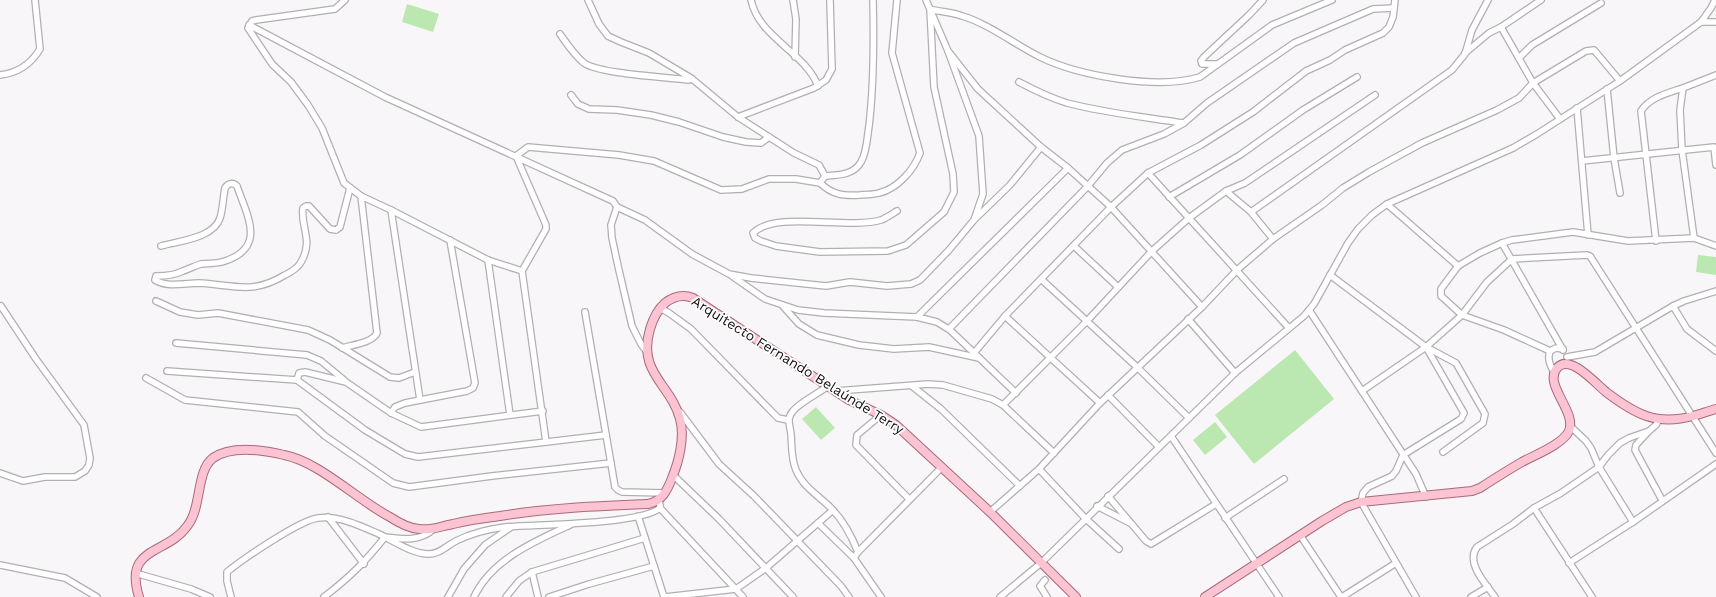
<svg xmlns="http://www.w3.org/2000/svg" width="1716" height="597" font-family="'Work Sans',sans-serif">
<style>
.green{fill:#bbe8b0}
.lines{fill:none;stroke-linecap:round;stroke-linejoin:round}
.minor-casing{stroke:#b2afb3;stroke-width:8}
.primary-casing{stroke:#a86a7b;stroke-width:10}
.minor{stroke:#fff;stroke-width:5.5}
.primary{stroke:#fcc3d2;stroke-width:8}
.labels{text-anchor:middle;dominant-baseline:central;stroke-width:3.5;stroke-linejoin:round;paint-order:stroke}
.street-label{font-size:14px;fill:#111011;stroke:#fff}
</style>
<rect width="100%" height="100%" fill="#f9f6fa"/>
<g class="green">
<polygon points="407,4 439,14 433,32 402,22"/>
<polygon points="1698,255 1716,257 1716,275 1696,272"/>
<polygon points="1295,350 1334,399 1254,464 1215,415"/>
<polygon points="816,407 835,428 821,440 802,419"/>
<polygon points="1215,422 1227,437 1205,455 1193,440"/>
</g>
<g class="lines">
<g class="minor-casing">
<g id="minor">
<polyline points="345,0 335,9 256,20 252,21 248,28 272,64 291,82 308,105 322,128 344,183 361,196 391,210 420,400"/>
<path d="M588,0L599,24L608,36L621,42L649,53L691,78L738,117L794,153L819,165L825,176C838,175 854,175 861,162C867,152 867,138 869,126C874,84 874,42 873,0"/>
<path d="M751,0C759,38 805,52 818,86"/>
<polyline points="793,0 796,19 795,57"/>
<polyline points="926,0 948,51 978,89 1041,147 1068,168 1111,207 1202,307"/>
<polyline points="1701,22 1716,22"/>
<polyline points="249,25 385,97 613,201 617,207 611,225 612,238 618,266 632,326 641,344 648,353"/>
<polyline points="1501,27 1533,83 1560,119"/>
<path d="M560,34C567,44 574,55 584,63C600,74 665,77 688,80L692,79"/>
<polyline points="1465,53 1489,33 1501,27 1541,0"/>
<polyline points="1519,58 1532,45 1601,3"/>
<polyline points="1217,64 1202,64 1201,61 1204,57 1249,15 1263,0"/>
<path d="M0,75C18,73 31,64 40,49L35,0"/>
<path d="M1019,82C1034,90 1051,98 1067,103C1105,113 1145,117 1183,123"/>
<polyline points="1607,89 1614,158 1620,193"/>
<polyline points="571,95 578,104 589,109 617,110 651,115 679,122 723,137 746,142 761,143 769,137"/>
<polyline points="1577,108 1588,235"/>
<polyline points="738,117 814,88 826,80 832,69 830,0"/>
<polyline points="1582,161 1714,147 1716,165"/>
<polyline points="1148,173 1288,327"/>
<path d="M820,183C833,195 843,196 860,195C866,194 873,195 879,193C897,189 914,170 920,153L892,53L897,0"/>
<polyline points="1226,191 1251,212 1273,239"/>
<polyline points="1169,197 1240,155 1303,110 1357,77"/>
<polyline points="1387,204 1458,266"/>
<polyline points="617,207 645,220 692,254 729,274 751,278 826,286 850,282 887,286 911,284 920,280 949,250 974,220 983,194 979,136 948,51"/>
<polyline points="391,210 488,260 522,271"/>
<path d="M897,211C892,214 886,218 881,220C847,230 776,210 753,233L755,238L761,241L776,246L820,252L888,251L906,245L944,212L954,192L953,174L934,87L930,9C940,12 952,12 962,16C987,23 1016,45 1040,57C1079,76 1158,90 1200,77L1272,25L1332,0"/>
<polyline points="1251,212 1452,70 1465,54 1472,30 1488,0"/>
<polyline points="976,218 1010,185 1041,147"/>
<polyline points="1694,238 1682,150 1680,110 1683,88 1716,75"/>
<path d="M1656,241L1641,111C1650,97 1668,93 1683,88"/>
<polyline points="1502,243 1563,350"/>
<path d="M161,246C179,241 214,238 220,218C223,209 223,198 225,188C228,183 233,182 237,186C247,216 267,247 225,261C217,264 209,263 201,264C194,266 189,269 183,271C175,275 165,276 156,276L155,280C168,288 185,283 199,283C234,285 252,295 285,275C291,272 298,268 301,262C314,240 300,227 303,208L306,206H309L330,229L336,230L340,227L350,188"/>
<polyline points="1074,246 1118,287"/>
<polyline points="488,260 510,415"/>
<polyline points="1330,275 1426,347 1464,413 1461,419 1403,455 1396,471 1392,476 1368,487 1363,493 1361,502 1416,597"/>
<polyline points="732,276 765,299 798,310 824,313 917,317 937,322 950,330 1016,393"/>
<polyline points="1041,279 1138,368 1189,418"/>
<polyline points="156,301 180,312 198,315 218,313 308,330 330,340 390,377 399,378 415,372"/>
<polyline points="782,305 799,324 817,335 859,345 894,349 929,347 979,358"/>
<polyline points="1673,306 1687,329 1716,351"/>
<polyline points="660,308 669,313 691,329 778,418 788,420"/>
<polyline points="1309,310 1416,474 1426,497"/>
<polyline points="585,312 615,487 618,490 622,492 665,493"/>
<polyline points="1005,316 1100,403"/>
<polyline points="917,317 1068,168"/>
<polyline points="1188,319 1235,373"/>
<polyline points="949,329 1088,186 1107,163 1122,150 1164,134 1184,123 1207,103 1294,43 1373,9 1394,8"/>
<polyline points="176,343 307,355 321,361 344,380"/>
<polyline points="1426,347 1456,363 1485,414 1483,423 1443,452"/>
<path d="M342,348C352,345 372,343 377,333L361,196"/>
<polyline points="1563,349 1556,348 1550,351 1504,330 1462,315 1441,296 1441,289 1458,266 1480,253 1502,243 1512,240 1573,232 1628,241 1694,238 1716,246"/>
<path d="M1550,351C1547,359 1550,365 1554,372"/>
<polyline points="974,353 1005,316 1111,207 1148,173 1201,145 1253,112 1306,71 1330,60 1345,50 1383,33 1389,27 1393,17 1395,0"/>
<polyline points="1567,357 1595,352 1673,306 1684,301 1716,291"/>
<polyline points="167,371 297,380 365,430 405,454 418,457 606,435"/>
<polyline points="146,378 185,400 298,412 325,436 393,483 409,487 492,476 611,463"/>
<polyline points="297,380 299,373 305,372 346,382 391,413 421,427 543,411"/>
<path d="M828,386C819,393 799,403 793,411C786,419 790,425 791,434C792,446 791,459 796,470C803,487 818,495 831,508C842,519 852,537 858,552L854,558"/>
<polyline points="912,386 941,409 1020,486"/>
<polyline points="836,391 928,384 943,385 992,399 1003,405 1054,453"/>
<polyline points="1362,391 1426,347 1462,315 1487,282 1512,259 1587,255 1590,256 1716,453"/>
<polyline points="1108,395 1159,447"/>
<polyline points="1003,405 1087,321 1152,251 1189,218 1226,191 1245,183 1375,95"/>
<polyline points="680,412 719,464 754,496 841,586 849,597"/>
<polyline points="391,413 395,407 405,403 467,391 473,388 475,383 450,240"/>
<polyline points="881,415 857,435 856,445 909,499"/>
<polyline points="1570,426 1586,441 1591,448 1599,467 1633,522"/>
<polyline points="1648,432 1636,445 1635,450 1662,500"/>
<polyline points="1171,436 1279,597"/>
<polyline points="546,442 522,271 546,229 546,225 516,156 528,147 619,155 654,161 721,190 742,189 769,179 796,179 820,183 825,176"/>
<polyline points="1039,469 1085,518 1119,549"/>
<polyline points="0,473 23,481 45,477 75,477 85,471 89,465 90,458 84,425 36,359 1,306"/>
<polyline points="673,475 719,519 793,597"/>
<polyline points="1108,496 1146,541 1151,544 1216,504"/>
<polyline points="659,500 660,505 660,508 743,597"/>
<polyline points="1097,506 1130,523"/>
<polyline points="1534,508 1592,597"/>
<polyline points="990,512 1039,469 1100,403 1202,307 1237,270 1273,239 1322,205 1343,188 1369,172 1422,143 1497,110 1519,98 1533,83 1586,51 1594,50 1620,81"/>
<polyline points="638,516 664,597"/>
<polyline points="328,517 364,564"/>
<polyline points="1225,518 1284,479"/>
<polyline points="818,523 854,558 881,597"/>
<polyline points="1300,535 1341,597"/>
<polyline points="858,552 942,467"/>
<polyline points="1569,563 1633,522 1716,464"/>
<polyline points="0,565 65,578 97,597"/>
<polyline points="532,572 538,597"/>
<polyline points="135,573 191,589 210,597"/>
<polyline points="1045,580 1040,586 1047,597"/>
<path d="M231,597L227,581V572C243,559 300,520 318,518C338,515 361,526 379,534C394,541 412,554 429,554C440,554 446,546 456,541C470,534 488,529 505,527C535,524 640,525 660,508"/>
<path d="M324,597C350,577 365,562 385,537C403,539 419,542 434,529"/>
<polyline points="448,597 464,569 485,545 511,527"/>
<path d="M474,597C491,560 535,541 570,525"/>
<polyline points="506,597 519,581 532,572 645,538"/>
<polyline points="549,597 589,584 654,566"/>
<polyline points="665,597 736,589 766,568 833,510"/>
<polyline points="1000,597 1041,563 1235,373 1304,316 1314,304 1348,243 1358,229 1372,215 1387,204 1513,148 1537,134 1620,81 1701,22 1711,8 1715,0"/>
<polyline points="1342,597 1396,563"/>
<polyline points="1471,597 1488,587"/>
<path d="M1495,597C1486,584 1465,563 1477,547L1513,524L1534,508L1561,493L1599,467L1608,455L1620,443L1629,438L1649,431L1656,425L1659,419"/>
</g>
</g>
<g class="primary-casing">
<g id="primary">
<path d="M139,597C123,545 167,556 188,525C202,506 196,471 213,458C232,445 263,450 284,455C320,462 357,500 390,517C399,523 408,528 419,529C431,531 441,526 453,524C469,520 484,518 500,516C549,508 599,506 648,504C662,501 667,491 672,478C679,461 685,437 680,419C671,384 637,373 650,329C653,319 657,310 665,303C674,296 683,294 693,298L849,400L881,415L896,425L990,512L1076,597"/>
<path d="M1205,597L1322,521L1346,507L1361,502L1472,491L1480,488C1494,479 1508,470 1522,462C1535,455 1563,444 1569,431C1577,411 1543,385 1557,368C1570,353 1596,384 1606,392C1635,414 1656,426 1693,416C1701,414 1708,411 1716,409"/>
</g>
</g>
<use href="#minor" class="minor"/>
<use href="#primary" class="primary"/>
</g>
<g class="labels">
<g class="street-label">
<text transform="translate(798 365) rotate(32)">Arquitecto Fernando Belaúnde Terry</text>
</g>
</g>
</svg>
